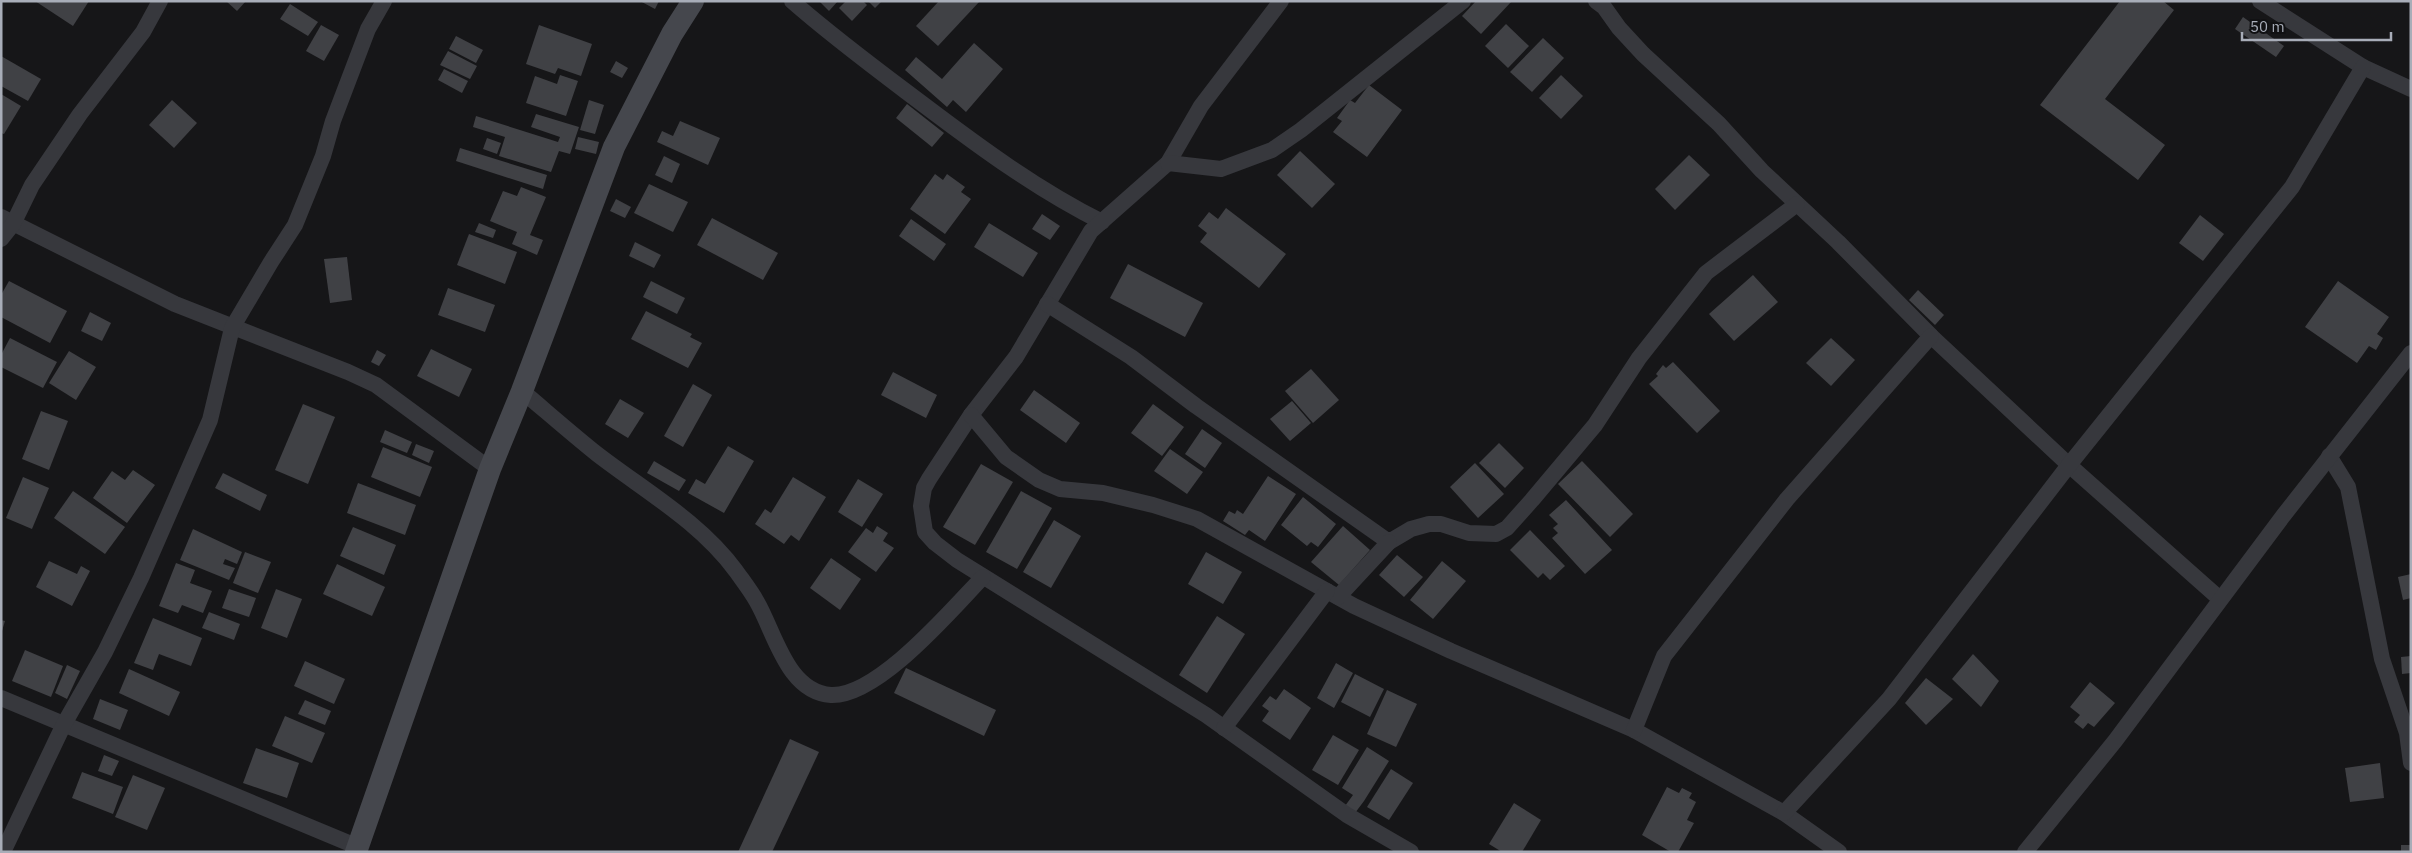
<svg xmlns="http://www.w3.org/2000/svg" width="2412" height="853" font-family="'IBM Plex Sans',sans-serif">
<style>
.building{fill:#404145}
.lines{fill:none;stroke-linecap:round;stroke-linejoin:round}
.minor{stroke:#37383d;stroke-width:16}
.secondary{stroke:#45474d;stroke-width:22}
</style>
<rect width="100%" height="100%" fill="#161618"/>
<g class="building">
<polygon points="35,1 89,1 73,26"/>
<polygon points="226,1 246,1 237,11"/>
<polygon points="640,1 659,1 655,9"/>
<polygon points="819,1 838,1 829,11"/>
<polygon points="846,1 863,1 867,5 852,21 839,8"/>
<polygon points="868,1 882,1 875,8"/>
<polygon points="939,1 980,1 938,46 916,26"/>
<polygon points="1476,1 1512,1 1481,34 1462,16"/>
<polygon points="2120,1 2163,1 2174,10 2105,99 2165,145 2138,180 2040,105"/>
<polygon points="290,4 318,22 308,36 280,19"/>
<polygon points="2243,17 2284,46 2276,57 2235,29"/>
<polygon points="1506,24 1529,46 1508,68 1485,46"/>
<polygon points="321,25 339,35 324,61 306,51"/>
<polygon points="539,25 592,44 581,76 558,68 555,74 526,64"/>
<polygon points="456,36 483,50 476,63 449,49"/>
<polygon points="1543,38 1564,58 1532,92 1510,72"/>
<polygon points="974,43 1003,69 966,112 953,100 947,107 905,70 916,57 942,79"/>
<polygon points="448,51 477,66 470,79 440,65"/>
<polygon points="1,56 41,79 28,101 1,86"/>
<polygon points="616,61 628,68 622,78 610,72"/>
<polygon points="444,69 468,81 462,93 438,80"/>
<polygon points="560,75 578,81 566,116 526,103 535,76 557,84"/>
<polygon points="1561,75 1583,96 1561,119 1539,98"/>
<polygon points="1369,85 1402,110 1367,157 1333,132 1342,121 1337,118 1350,100 1355,103"/>
<polygon points="1,94 21,106 4,134 1,133"/>
<polygon points="172,100 197,123 174,148 149,125"/>
<polygon points="589,100 604,105 595,134 580,130"/>
<polygon points="907,104 944,133 932,147 896,118"/>
<polygon points="536,114 579,127 570,154 559,151 551,172 499,156 505,137 473,127 476,116 558,142 560,137 531,127"/>
<polygon points="680,121 720,138 708,165 657,142 662,131 673,136"/>
<polygon points="578,137 599,142 596,154 575,149"/>
<polygon points="487,138 501,143 497,154 483,149"/>
<polygon points="460,148 547,175 543,189 456,161"/>
<polygon points="1300,151 1335,184 1312,208 1277,175"/>
<polygon points="1689,155 1710,175 1675,210 1655,189"/>
<polygon points="664,156 680,164 672,183 655,175"/>
<polygon points="935,174 943,180 947,174 965,187 961,192 971,199 945,234 910,209"/>
<polygon points="649,184 688,202 673,232 634,213"/>
<polygon points="521,187 546,197 530,235 543,240 537,255 512,244 517,232 490,221 503,191 517,196"/>
<polygon points="616,199 631,207 625,218 610,211"/>
<polygon points="1226,208 1286,254 1259,288 1200,242 1207,233 1198,226 1209,212 1218,219"/>
<polygon points="1042,214 1060,226 1050,240 1032,229"/>
<polygon points="2200,215 2224,234 2203,261 2179,243"/>
<polygon points="712,218 778,253 763,280 697,245"/>
<polygon points="911,219 946,244 934,261 899,236"/>
<polygon points="479,223 496,230 493,238 475,232"/>
<polygon points="989,223 1038,253 1023,277 974,247"/>
<polygon points="469,234 517,252 505,284 457,265"/>
<polygon points="635,242 661,255 654,268 629,256"/>
<polygon points="347,257 352,300 330,303 324,259"/>
<polygon points="1128,264 1203,303 1185,337 1110,298"/>
<polygon points="1753,275 1778,302 1734,341 1709,314"/>
<polygon points="9,281 67,311 50,343 1,317 1,295"/>
<polygon points="651,281 685,298 677,314 643,297"/>
<polygon points="2338,281 2389,317 2377,334 2383,338 2376,350 2369,346 2357,363 2305,327"/>
<polygon points="448,288 495,305 485,332 438,315"/>
<polygon points="1918,290 1944,315 1935,325 1909,300"/>
<polygon points="646,311 692,334 690,337 702,343 688,368 631,339"/>
<polygon points="90,312 111,323 102,341 81,331"/>
<polygon points="10,338 57,362 43,388 1,367 1,355"/>
<polygon points="1831,338 1855,360 1831,386 1806,363"/>
<polygon points="431,349 472,369 459,397 417,376"/>
<polygon points="377,350 386,355 379,366 371,362"/>
<polygon points="69,351 96,367 76,400 49,383"/>
<polygon points="1673,362 1720,411 1697,433 1649,384 1658,376 1656,374 1663,365 1666,368"/>
<polygon points="1311,369 1339,400 1313,423 1285,391"/>
<polygon points="893,372 937,395 926,418 881,395"/>
<polygon points="693,384 712,395 683,447 664,436"/>
<polygon points="1034,390 1080,423 1066,443 1020,410"/>
<polygon points="620,399 644,413 628,438 605,424"/>
<polygon points="1292,401 1311,423 1290,441 1270,419"/>
<polygon points="303,404 335,417 308,484 275,470"/>
<polygon points="1153,404 1184,427 1162,456 1131,433"/>
<polygon points="41,411 68,421 49,470 22,459"/>
<polygon points="1202,429 1222,443 1205,468 1185,454"/>
<polygon points="385,430 412,442 407,453 380,442"/>
<polygon points="1499,443 1524,468 1505,488 1479,463"/>
<polygon points="416,444 434,451 429,463 412,455"/>
<polygon points="728,446 754,461 724,513 688,493 696,479 705,484"/>
<polygon points="383,447 432,467 420,497 371,477"/>
<polygon points="1170,449 1203,472 1187,494 1154,471"/>
<polygon points="654,461 686,480 679,491 647,473"/>
<polygon points="1582,461 1633,514 1610,537 1558,484"/>
<polygon points="1475,463 1504,494 1478,518 1450,487"/>
<polygon points="981,464 1013,482 975,545 943,527"/>
<polygon points="133,470 155,485 127,523 93,498 112,471 125,480"/>
<polygon points="223,473 267,495 260,511 215,488"/>
<polygon points="1268,476 1296,494 1265,541 1249,530 1245,535 1223,521 1229,511 1235,514 1237,510 1243,514"/>
<polygon points="23,477 49,488 32,529 6,518"/>
<polygon points="793,477 826,497 799,541 791,535 784,544 755,524 765,509 771,513"/>
<polygon points="858,479 883,494 862,527 838,512"/>
<polygon points="358,483 416,505 405,535 347,513"/>
<polygon points="73,491 125,527 105,554 54,518"/>
<polygon points="1021,491 1052,508 1017,569 986,552"/>
<polygon points="1303,497 1336,524 1318,547 1311,542 1307,546 1281,525"/>
<polygon points="1566,500 1612,550 1585,574 1552,538 1558,533 1553,528 1558,524 1549,515"/>
<polygon points="1054,520 1081,536 1051,588 1023,572"/>
<polygon points="877,526 888,533 883,541 894,548 876,572 848,552 866,528 873,533"/>
<polygon points="1343,526 1370,550 1339,585 1311,562"/>
<polygon points="353,527 396,545 384,575 340,556"/>
<polygon points="193,529 242,552 237,564 225,559 223,564 235,568 229,580 180,560"/>
<polygon points="1530,530 1565,566 1550,580 1543,573 1538,578 1510,550"/>
<polygon points="245,552 271,562 258,593 233,583"/>
<polygon points="1206,552 1242,572 1223,604 1188,584"/>
<polygon points="1397,555 1423,577 1404,597 1379,575"/>
<polygon points="831,558 861,579 840,610 810,588"/>
<polygon points="49,561 77,574 81,566 90,571 72,606 36,587"/>
<polygon points="1442,561 1466,581 1433,619 1410,600"/>
<polygon points="176,563 195,570 190,583 212,591 203,613 182,605 178,613 159,606"/>
<polygon points="337,564 385,587 372,616 323,594"/>
<polygon points="2411,574 2411,598 2403,600 2398,577"/>
<polygon points="229,589 256,598 249,617 222,608"/>
<polygon points="276,589 302,599 287,638 261,628"/>
<polygon points="209,612 240,624 234,640 202,628"/>
<polygon points="1217,616 1245,634 1207,693 1179,675"/>
<polygon points="153,618 202,638 191,666 159,654 153,670 134,663"/>
<polygon points="1,620 5,621 2,631 1,631"/>
<polygon points="25,650 63,666 51,697 12,681"/>
<polygon points="1973,654 1999,681 1981,707 1952,679"/>
<polygon points="2411,656 2411,673 2402,674 2401,657"/>
<polygon points="305,661 345,679 334,704 294,686"/>
<polygon points="1336,663 1353,673 1334,708 1317,698"/>
<polygon points="67,665 80,671 67,699 55,693"/>
<polygon points="906,668 996,710 984,736 894,693"/>
<polygon points="129,669 180,692 169,716 119,693"/>
<polygon points="1355,674 1384,689 1370,717 1341,702"/>
<polygon points="1926,678 1953,699 1926,725 1905,703"/>
<polygon points="2090,682 2115,703 2094,727 2088,723 2083,729 2074,722 2080,715 2070,707"/>
<polygon points="1284,689 1311,708 1290,740 1262,721 1269,711 1262,706 1270,696 1276,700"/>
<polygon points="1387,690 1417,704 1396,747 1367,734"/>
<polygon points="100,699 128,710 120,730 93,719"/>
<polygon points="305,700 331,711 325,725 298,714"/>
<polygon points="285,716 325,733 312,763 272,746"/>
<polygon points="1333,735 1359,750 1338,785 1312,770"/>
<polygon points="790,739 819,752 772,852 738,852"/>
<polygon points="1367,747 1389,761 1364,801 1355,813 1345,806 1353,795 1342,788"/>
<polygon points="256,748 299,763 287,798 243,783"/>
<polygon points="104,755 119,761 112,776 98,771"/>
<polygon points="2380,763 2384,798 2350,802 2345,768"/>
<polygon points="1391,769 1413,783 1389,820 1367,807"/>
<polygon points="82,772 123,787 113,814 72,798"/>
<polygon points="133,775 165,788 147,830 115,817"/>
<polygon points="1667,787 1679,793 1682,788 1692,793 1689,798 1696,802 1687,820 1694,823 1678,852 1671,852 1642,835"/>
<polygon points="1514,803 1541,820 1522,852 1502,852 1489,844"/>
<rect x="2401" y="845" width="10" height="7"/>
</g>
<g class="lines">
<g class="minor">
<path d="M792,1C834,38 879,71 924,105C981,148 1038,190 1102,222"/>
<polyline points="1281,1 1201,106 1168,163 1091,231 1016,357 971,415 929,479 924,488 921,506 925,532 935,543 957,560 1206,715 1347,815 1411,852"/>
<polyline points="1596,1 1604,7 1619,28 1643,54 1719,124 1762,171 1838,242 1931,336 2069,465 2220,599"/>
<polyline points="2260,1 2363,67 2411,89"/>
<polyline points="1168,163 1221,169 1272,150 1301,130 1463,1"/>
<polyline points="1,217 175,304 348,372 376,385 490,469"/>
<polyline points="1,239 13,224 32,185 80,114 143,32 160,1"/>
<polyline points="1047,304 1131,357 1196,406 1389,542 1411,529 1429,524 1441,524 1469,533 1496,534 1507,528 1532,500 1595,425 1639,358 1706,273 1797,204"/>
<path d="M522,391C547,412 572,434 597,454C645,491 700,522 736,571C743,581 751,591 757,602C775,633 787,692 831,695C878,697 952,609 983,577"/>
<polyline points="971,415 1006,457 1039,480 1060,489 1103,493 1153,505 1197,519 1354,606 1451,651 1634,730 1784,813 1839,852"/>
<polyline points="2329,456 2348,487 2382,659 2407,733 2411,763"/>
<polyline points="1338,597 1389,542"/>
<polyline points="1,698 358,847"/>
<polyline points="1224,728 1327,591"/>
<polyline points="1634,730 1664,656 1787,499 1931,336"/>
<polyline points="1784,813 1889,699 2069,465 2292,187 2363,67"/>
<polyline points="3,852 64,724 105,652 141,578 210,420 232,328 271,262 295,225 323,156 333,121 368,29 384,1"/>
<polyline points="2025,852 2115,741 2283,516 2411,353"/>
</g>
<polyline class="secondary" points="356,852 490,469 522,391 614,147 672,34 693,1"/>
</g>
<rect width="2412" height="853" fill="none" stroke="#a8adb8" stroke-width="5"/>
<path d="M2242 32v8h149v-8" fill="none" stroke="#a8adb8" stroke-width="2.5"/>
<text x="2250" y="32" font-size="15" fill="#a8adb8" stroke="#111113" stroke-width="4" paint-order="stroke">50 m</text>
</svg>
